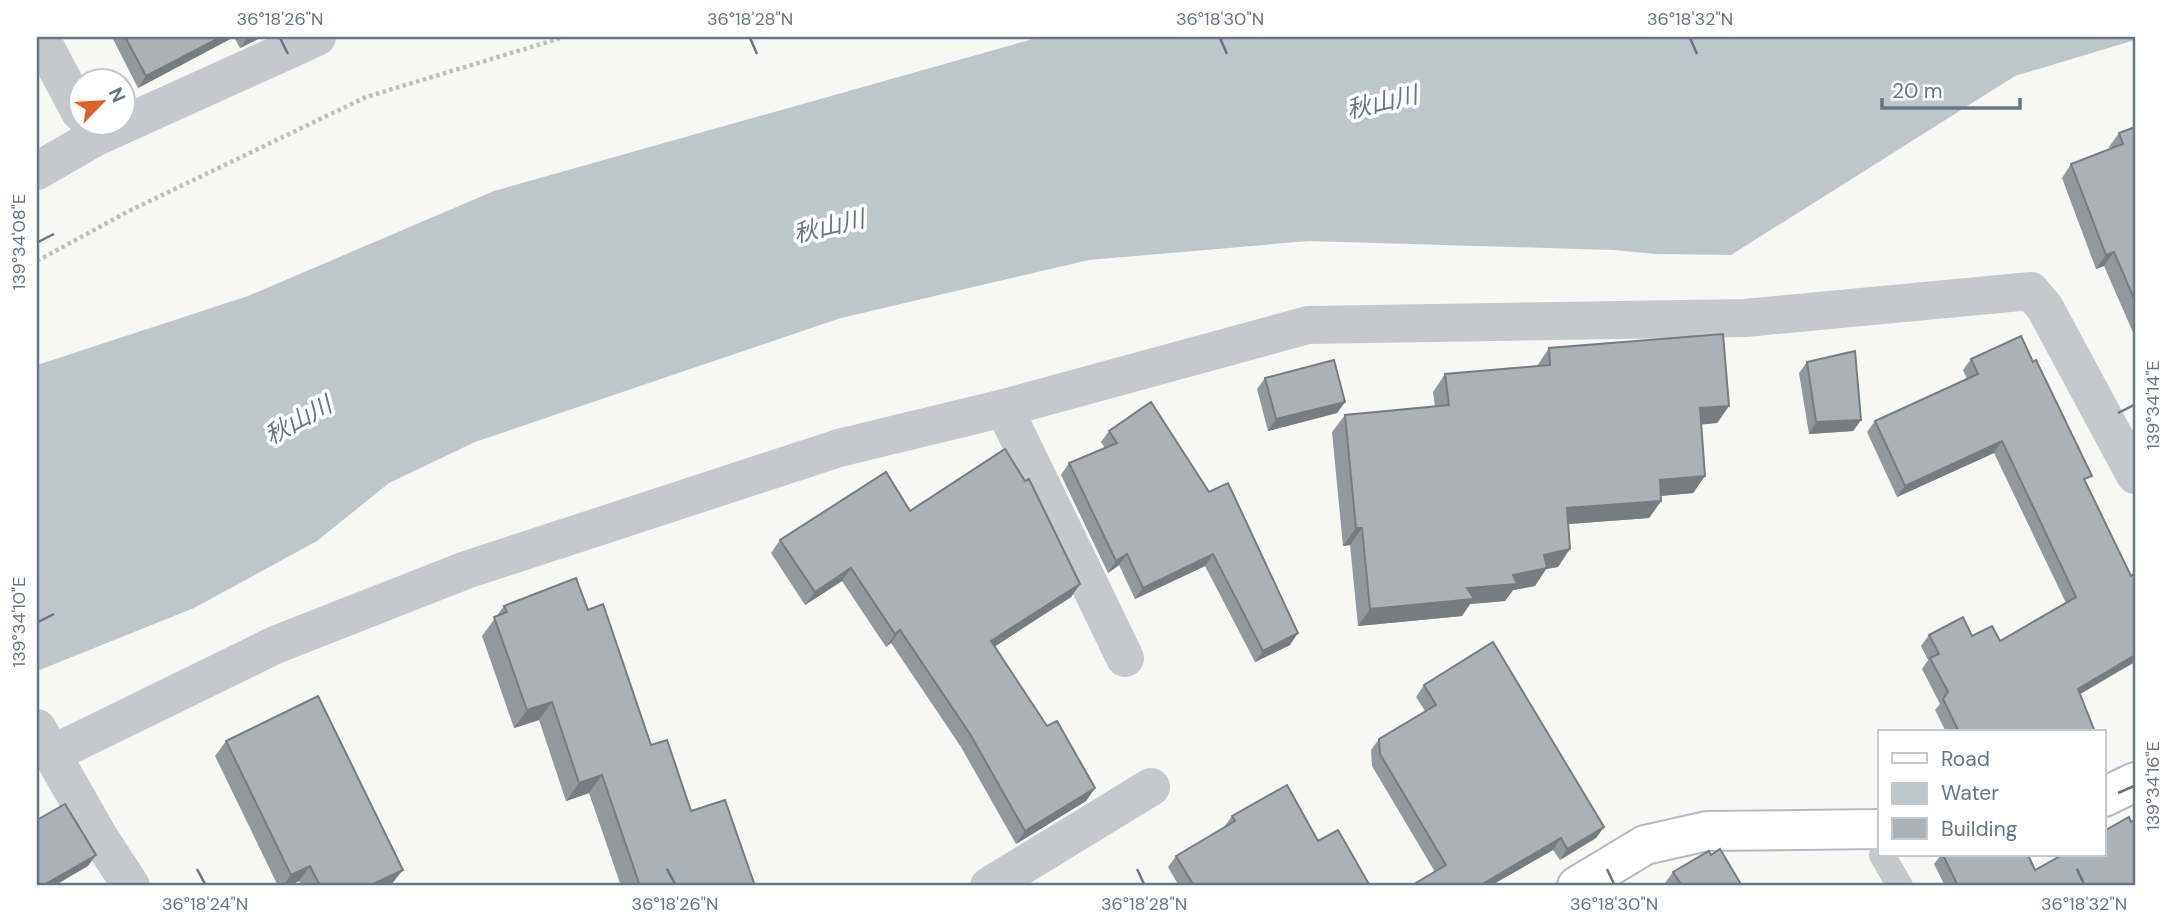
<svg xmlns="http://www.w3.org/2000/svg" width="2172" height="923" font-family="'DM Sans','Noto Sans JP',sans-serif">
<style>
.water{fill:#bcc6cb}
.lines{fill:none;stroke-linecap:round;stroke-linejoin:round}
.secondary-casing{stroke:#b5babf;stroke-width:42}
.path{stroke:#bdbfc1;stroke-width:4.5;stroke-dasharray:3.5 3.5;stroke-linecap:butt}
.lane{stroke:#c5c8cc;stroke-width:26}
.street{stroke:#c5c8cc;stroke-width:38}
.secondary{stroke:#fff;stroke-width:38}
.wall{fill:#92989d}
.shaded-wall{fill:#777c80}
.building{fill:#aab1b7;stroke:#777c80;stroke-width:2}
.ticks{fill:none;stroke:#677585;stroke-width:2.5}
.labels{text-anchor:middle;dominant-baseline:central;stroke-width:7;stroke-linejoin:round;paint-order:stroke}
.water-label{font-size:24px;font-style:italic;fill:#637781;stroke:#fff}
.neatline{fill:none;stroke:#677585;stroke-width:2.5}
.ticks-label{font-size:18px;text-anchor:middle;fill:#677585}
</style>
<rect width="100%" height="100%" fill="#f7f7f4"/>
<polygon class="water" points="1040,37 2135,37 2135,40 2015,76 1731,255 1656,254 1614,250 1309,241 1089,260 841,318 475,442 389,483 317,541 194,608 37,671 37,365 248,296 494,191"/>
<g class="lines">
<g class="secondary-casing">
<g id="secondary">
<polyline points="2104,797 2135,782"/>
<polyline points="1577,886 1645,845 1707,831 1880,829"/>
</g>
</g>
<polyline class="path" points="37,261 127,212 366,97 564,37"/>
<polyline class="lane" points="1882,855 1900,886"/>
<g class="street">
<polyline points="40,37 80,112"/>
<polyline points="37,171 94,138 317,37"/>
<polyline points="1004,408 1125,658"/>
<polyline points="37,728 98,835 131,886"/>
<polyline points="52,754 275,645 466,570 839,448 1004,408 1308,325 1745,318 2031,291 2045,308 2135,475"/>
<polyline points="989,886 1151,787"/>
</g>
<use href="#secondary" class="secondary"/>
</g>
<g class="wall">
<polygon points="112,37 262,37 240,48 234,37 138,88"/>
<polygon points="2135,127 2135,337 2104,266 2096,269 2062,178 2071,164 2110,149 2109,147 2119,133"/>
<polygon points="1549,348 1729,406 1717,423 1701,424 1705,476 1693,493 1661,496 1661,501 1649,518 1568,524 1558,567 1546,569 1535,586 1513,590 1505,601 1470,604 1462,616 1358,626 1350,545 1343,546 1332,432 1345,415 1435,407 1433,392 1445,374 1537,366"/>
<polygon points="1971,359 2086,484 2080,694 2095,732 1946,732 1935,710 1940,704 1922,669 1928,660 1921,646 1929,635 1972,636 2000,641 2066,603 1994,453 1897,497 1867,432 1875,421 1967,379 1963,370"/>
<polygon points="1807,362 1861,420 1853,431 1809,434 1799,373"/>
<polygon points="1265,378 1345,402 1337,413 1268,431 1257,389"/>
<polygon points="1109,431 1290,645 1255,662 1205,566 1135,599 1119,565 1108,573 1061,475 1069,463 1105,448 1101,442"/>
<polygon points="910,511 1080,584 1071,597 994,646 1047,726 1095,788 1086,801 1016,844 961,747 891,643 886,647 842,581 805,605 771,553 780,540"/>
<polygon points="504,606 588,610 651,745 691,811 755,886 621,886 589,793 566,801 539,720 514,728 482,636"/>
<polygon points="1424,685 1604,827 1596,838 1560,860 1553,850 1490,886 1411,886 1435,872 1372,766 1371,750 1379,739 1425,711 1416,697"/>
<polygon points="226,741 392,885 302,886 299,881 289,886 278,886 215,756"/>
<polygon points="1232,816 1318,841 1370,886 1179,886 1168,867 1176,856 1224,827"/>
<polygon points="1711,855 1742,886 1667,886 1665,883 1673,872"/>
<polygon points="1941,855 2028,855 2035,870 2135,886 1945,886 1934,864"/>
</g>
<g class="shaded-wall">
<polygon points="221,37 234,37 138,88 146,76"/>
<polygon points="248,37 262,37 240,48"/>
<polygon points="2114,252 2104,266 2096,269 2106,255"/>
<polygon points="1345,402 1337,413 1268,431 1276,419"/>
<polygon points="1729,406 1717,423 1687,426 1700,408"/>
<polygon points="1861,420 1853,431 1809,434 1816,422"/>
<polygon points="2002,441 1994,453 1897,497 1905,486"/>
<polygon points="1705,476 1693,493 1648,497 1660,480"/>
<polygon points="1661,501 1649,518 1555,525 1567,508"/>
<polygon points="1356,528 1362,528 1350,545 1343,546"/>
<polygon points="1570,549 1558,567 1546,569 1535,586 1513,590 1505,601 1470,604 1462,616 1358,626 1370,609 1467,588 1513,575 1544,555"/>
<polygon points="1127,554 1119,565 1108,573 1116,561"/>
<polygon points="1213,554 1205,566 1135,599 1143,588"/>
<polygon points="851,568 842,581 805,605 815,592"/>
<polygon points="1080,584 1071,597 982,655 991,641"/>
<polygon points="900,630 891,643 886,647 895,634"/>
<polygon points="1298,633 1290,645 1255,662 1263,651"/>
<polygon points="2135,655 2135,662 2070,700 2078,689"/>
<polygon points="552,702 539,720 514,728 527,710"/>
<polygon points="602,775 589,793 566,801 579,783"/>
<polygon points="1095,788 1086,801 1016,844 1025,831"/>
<polygon points="1604,827 1596,838 1560,860 1567,849"/>
<polygon points="1561,838 1553,850 1490,886 1479,886"/>
<polygon points="96,855 88,866 54,886 42,886"/>
<polygon points="310,866 299,881 289,886 283,886 291,875"/>
<polygon points="403,870 390,886 369,886"/>
</g>
<g class="building">
<polygon points="125,37 221,37 146,76"/>
<polygon points="2135,127 2135,301 2114,252 2106,255 2071,164 2123,144 2119,133"/>
<polygon points="1723,334 1729,406 1700,408 1705,476 1660,480 1661,501 1567,508 1570,549 1544,555 1547,568 1513,575 1517,584 1467,588 1474,599 1370,609 1362,528 1356,528 1345,415 1449,405 1445,374 1550,365 1549,348"/>
<polygon points="2021,336 2033,362 2036,360 2092,476 2084,479 2131,576 2135,573 2135,655 2078,689 2095,732 1959,732 1943,699 1948,692 1930,658 1939,654 1929,635 1963,617 1972,636 1992,626 2000,641 2076,597 2002,441 1905,486 1875,421 1978,374 1971,359"/>
<polygon points="1855,351 1861,420 1816,422 1807,362"/>
<polygon points="1334,360 1345,402 1276,419 1265,378"/>
<polygon points="1151,402 1209,492 1228,483 1298,633 1263,651 1213,554 1143,588 1127,554 1116,561 1069,463 1117,443 1109,431"/>
<polygon points="1005,449 1025,481 1029,479 1080,584 991,641 1047,726 1057,721 1095,788 1025,831 970,734 900,630 895,634 851,568 815,592 780,540 886,472 910,511"/>
<polygon points="576,578 588,610 603,604 651,745 667,740 691,811 725,800 755,886 640,886 602,775 579,783 552,702 527,710 494,617 507,612 504,606"/>
<polygon points="1493,642 1604,827 1567,849 1561,838 1479,886 1411,886 1446,865 1380,754 1379,739 1436,705 1424,685"/>
<polygon points="318,696 403,870 369,886 320,886 310,866 291,875 226,741"/>
<polygon points="1287,785 1318,841 1338,830 1370,886 1194,886 1176,856 1235,821 1232,816"/>
<polygon points="65,804 96,855 42,886 37,886 37,820"/>
<polygon points="2129,817 2131,822 2135,820 2135,886 1958,886 1943,855 2028,855 2035,870 2062,855 2104,855 2104,831"/>
<polygon points="1720,849 1742,886 1682,886 1673,872 1709,851 1711,855"/>
</g>
<path class="ticks" d="M280,38L288,54M750,38L757,54M1220,38L1227,54M1690,38L1697,54M38,242L54,234M2118,413L2134,405M38,622L54,614M2118,793L2134,786M197,869L205,884M667,869L675,884M1137,869L1144,884M1607,869L1614,884M2077,869L2084,884"/>
<g class="labels">
<g class="water-label">
<text transform="translate(1382 102) rotate(-13)">秋山川</text>
<text transform="translate(829 226) rotate(-13)">秋山川</text>
<text transform="translate(298 420) rotate(-29)">秋山川</text>
</g>
</g>
<rect width="2172" height="923" fill="none" stroke="#ffffff" stroke-width="77"/>
<rect x="1878" y="730" width="228" height="126" fill="#ffffff" stroke="#c2c8ce" stroke-width="2"/>
<rect x="1892" y="753" width="35" height="10" fill="#ffffff" stroke="#c2c8ce" stroke-width="2"/>
<text x="1941" y="766" font-size="21" fill="#677585">Road</text>
<rect x="1892" y="783" width="35" height="21" fill="#bcc6cb" stroke="#c2c8ce" stroke-width="2"/>
<text x="1941" y="800" font-size="21" fill="#677585">Water</text>
<rect x="1892" y="818" width="35" height="21" fill="#aab1b7" stroke="#c2c8ce" stroke-width="2"/>
<text x="1941" y="836" font-size="21" fill="#677585">Building</text>
<g transform="translate(102 102) rotate(65)"><circle r="33" fill="#ffffff" stroke="#c2c8ce" stroke-width="2"/>
<path d="M0-5L12 26L0 18L-12 26Z" fill="#e0622b"/>
<text y="-10" font-size="19" font-weight="bold" text-anchor="middle" fill="#677585">N</text>
</g>
<path d="M1882 98v10h138v-10" fill="none" stroke="#677585" stroke-width="3.5"/>
<text x="1892" y="98" font-size="21" fill="#677585" stroke="#ffffff" stroke-width="5" paint-order="stroke">20 m</text>
<rect x="38" y="38" width="2096" height="846" class="neatline"/>
<g class="ticks-label">
<text x="280" y="25">36°18'26"N</text>
<text x="750" y="25">36°18'28"N</text>
<text x="1220" y="25">36°18'30"N</text>
<text x="1690" y="25">36°18'32"N</text>
<text transform="translate(19 242) rotate(-90)" y="6">139°34'08"E</text>
<text transform="translate(2153 405) rotate(-90)" y="6">139°34'14"E</text>
<text transform="translate(19 622) rotate(-90)" y="6">139°34'10"E</text>
<text transform="translate(2153 786) rotate(-90)" y="6">139°34'16"E</text>
<text x="205" y="910">36°18'24"N</text>
<text x="675" y="910">36°18'26"N</text>
<text x="1144" y="910">36°18'28"N</text>
<text x="1614" y="910">36°18'30"N</text>
<text x="2084" y="910">36°18'32"N</text>
</g>
</svg>
